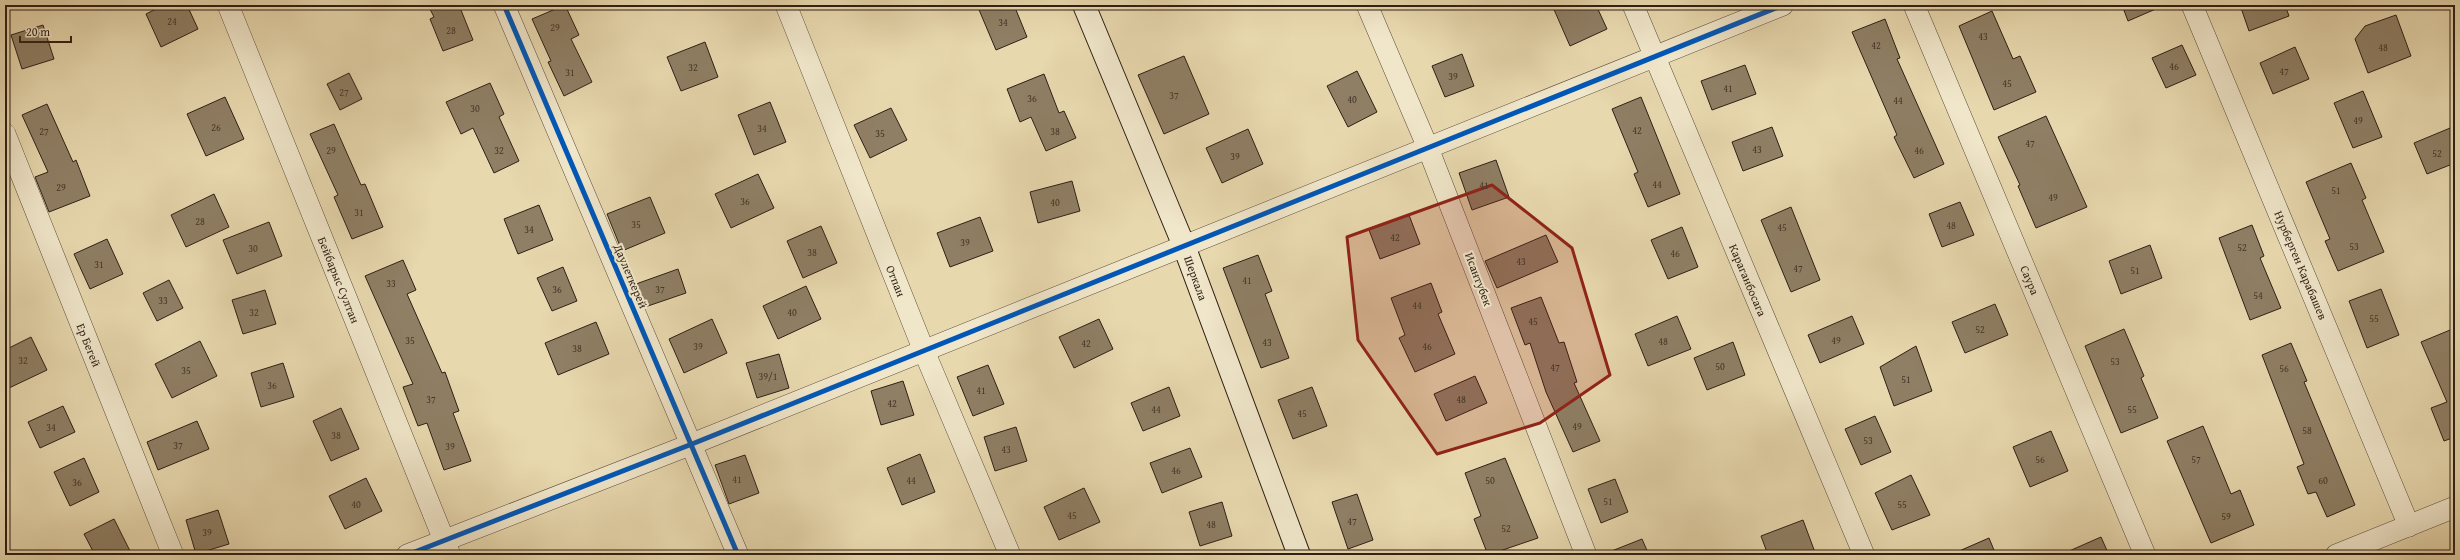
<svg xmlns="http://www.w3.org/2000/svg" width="2460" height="560" font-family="'Gentium Book Plus',serif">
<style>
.building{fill:#8f7f65;stroke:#2e1f15}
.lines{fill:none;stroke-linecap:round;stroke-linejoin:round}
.street-casing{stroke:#5c4d3b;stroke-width:22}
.secondary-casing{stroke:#2e1f15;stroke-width:24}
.street{stroke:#f0e6ca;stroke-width:21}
.secondary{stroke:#f0e6ca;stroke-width:22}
.cycleway-casing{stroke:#f0e6ca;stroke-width:8}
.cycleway{stroke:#0057b8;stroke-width:5}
.marked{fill:#8f2418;fill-opacity:0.2;stroke:#8f2418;stroke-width:3;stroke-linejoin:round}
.labels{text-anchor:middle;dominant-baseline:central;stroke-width:4;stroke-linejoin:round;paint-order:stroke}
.number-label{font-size:10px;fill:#463729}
.street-label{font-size:12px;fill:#2e1f15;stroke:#f0e6ca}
</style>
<rect width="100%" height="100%" fill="#e8d8ae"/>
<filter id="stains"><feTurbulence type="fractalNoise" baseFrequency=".005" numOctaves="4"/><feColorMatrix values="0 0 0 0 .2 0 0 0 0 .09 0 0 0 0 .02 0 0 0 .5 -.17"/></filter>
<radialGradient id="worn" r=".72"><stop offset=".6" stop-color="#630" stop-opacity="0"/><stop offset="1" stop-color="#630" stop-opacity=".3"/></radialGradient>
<g class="building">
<polygon points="164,5 187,5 198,29 161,47 146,14"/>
<polygon points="428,5 459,5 473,40 443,51 430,19 434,17"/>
<polygon points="565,5 579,35 571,39 592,82 564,96 548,62 551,61 532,19"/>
<polygon points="977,5 1014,5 1027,37 996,50"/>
<polygon points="1552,5 1596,5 1607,29 1570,46"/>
<polygon points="2122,5 2165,5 2128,21"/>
<polygon points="2240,5 2285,5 2289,16 2249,31"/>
<polygon points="1992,11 2013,59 2020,56 2036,92 1994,110 1959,26"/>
<polygon points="2396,15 2411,56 2368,73 2355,39 2365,26"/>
<polygon points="1885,19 1900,58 1897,59 1944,164 1914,178 1894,137 1897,135 1852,32"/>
<polygon points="43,25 54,59 22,69 11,35"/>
<polygon points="705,42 718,77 681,91 667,57"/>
<polygon points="2182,45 2196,75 2166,88 2152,58"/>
<polygon points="2295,47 2309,79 2273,94 2260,63"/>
<polygon points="1462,54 1474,86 1445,97 1432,66"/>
<polygon points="1184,56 1209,114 1164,134 1138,75"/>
<polygon points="1745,65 1756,94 1712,110 1701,81"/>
<polygon points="1357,71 1377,112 1348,127 1327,86"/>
<polygon points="349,73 362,99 340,110 327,84"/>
<polygon points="1044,74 1059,113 1064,111 1076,138 1046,151 1031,117 1020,122 1007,89"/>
<polygon points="490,83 504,114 499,117 519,161 494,173 473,128 461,134 446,102"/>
<polygon points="2363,91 2382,137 2353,148 2334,103"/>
<polygon points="225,97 244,139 206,156 187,114"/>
<polygon points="1641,97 1680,194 1648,207 1634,174 1638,172 1612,109"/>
<polygon points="770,102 786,142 754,155 738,115"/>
<polygon points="47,104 73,162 76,160 90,196 49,212 35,177 48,172 22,115"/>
<polygon points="891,108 907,140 870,158 854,125"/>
<polygon points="2046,116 2087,207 2036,228 2018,186 2020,185 1998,137"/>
<polygon points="334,124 361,185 365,184 383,227 352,239 334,197 338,195 310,134"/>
<polygon points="2455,126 2455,163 2427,174 2414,143"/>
<polygon points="1772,127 1783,156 1743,171 1732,142"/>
<polygon points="1248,129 1263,164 1222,183 1206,148"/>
<polygon points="1496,160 1509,197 1472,210 1459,173"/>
<polygon points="2351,163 2366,198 2362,200 2384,252 2338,271 2325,241 2330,239 2306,182"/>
<polygon points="758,174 774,208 731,228 715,194"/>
<polygon points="1072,181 1080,211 1038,223 1030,192"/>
<polygon points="214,194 229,227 186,247 171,215"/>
<polygon points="650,197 665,233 622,251 607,214"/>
<polygon points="1960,202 1974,235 1942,247 1929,214"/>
<polygon points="539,205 553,240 518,254 504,219"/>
<polygon points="1791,207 1820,280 1791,292 1761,220"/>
<polygon points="1409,215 1420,244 1380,259 1369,230"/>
<polygon points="980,217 993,251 950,267 937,233"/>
<polygon points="269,222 282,256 237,274 223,240"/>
<polygon points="2252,225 2264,256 2260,258 2281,308 2250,320 2219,238"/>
<polygon points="821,226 837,263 803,278 787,241"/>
<polygon points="1682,227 1698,267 1668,279 1651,240"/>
<polygon points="1546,235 1558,262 1497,288 1485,261"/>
<polygon points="107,239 123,274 90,289 74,254"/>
<polygon points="2150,245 2162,278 2121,294 2109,261"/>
<polygon points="1258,255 1272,291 1265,294 1289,358 1261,368 1223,268"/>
<polygon points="403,260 416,290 407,294 442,373 445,372 459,411 453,413 471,461 444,470 427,423 418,426 403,387 413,384 365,276"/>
<polygon points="563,267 577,301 552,311 537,278"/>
<polygon points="678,269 686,293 645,307 636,284"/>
<polygon points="169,280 183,308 157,321 143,293"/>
<polygon points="1431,283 1442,312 1438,314 1455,354 1415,372 1399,338 1405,335 1391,298"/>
<polygon points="806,286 821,319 778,339 763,306"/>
<polygon points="2381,289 2399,335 2367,348 2349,301"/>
<polygon points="265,290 276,324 243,334 232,300"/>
<polygon points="1541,297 1559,343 1564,342 1577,382 1574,383 1600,441 1573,452 1546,392 1530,343 1525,345 1511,308"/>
<polygon points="1995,304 2008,335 1965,353 1952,322"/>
<polygon points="1677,316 1691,349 1648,366 1635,334"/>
<polygon points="1852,316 1864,344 1820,363 1808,335"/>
<polygon points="712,319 727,353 684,373 669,339"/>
<polygon points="1099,319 1113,349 1074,368 1059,337"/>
<polygon points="596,322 609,354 558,375 545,343"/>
<polygon points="2455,328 2455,437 2444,441 2431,408 2447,402 2421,342"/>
<polygon points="2124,329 2144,376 2141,378 2158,418 2121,433 2085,346"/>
<polygon points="31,337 47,370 9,388 5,378 5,350"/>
<polygon points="200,341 217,376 172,398 155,364"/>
<polygon points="1733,342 1745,375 1707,390 1694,358"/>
<polygon points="2291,343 2307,381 2304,382 2355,505 2327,517 2316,492 2308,494 2297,467 2304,464 2262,355"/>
<polygon points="1916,346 1932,391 1894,406 1880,367"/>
<polygon points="779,354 789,388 757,398 746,363"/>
<polygon points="283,363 294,397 261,407 251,373"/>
<polygon points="988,365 1004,404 973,416 957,377"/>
<polygon points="1475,376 1487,403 1446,421 1434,394"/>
<polygon points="903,381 914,415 881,425 871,391"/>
<polygon points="1169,387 1180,416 1143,431 1131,403"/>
<polygon points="1312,387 1327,426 1293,439 1278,400"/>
<polygon points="63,406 75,432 40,448 28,422"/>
<polygon points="341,408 359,449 331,461 313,421"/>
<polygon points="1875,416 1891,452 1861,465 1845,429"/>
<polygon points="197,421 209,449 158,470 147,442"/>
<polygon points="2203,426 2231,494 2240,490 2254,525 2211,543 2167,441"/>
<polygon points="1016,427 1027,461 995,471 984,437"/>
<polygon points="2051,431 2068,471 2030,487 2013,447"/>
<polygon points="1190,448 1202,477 1162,493 1150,463"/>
<polygon points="920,454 935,492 902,505 887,468"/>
<polygon points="745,455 759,493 729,504 715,465"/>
<polygon points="84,458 99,492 70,506 54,472"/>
<polygon points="1505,458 1538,538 1488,555 1474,519 1481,516 1465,473"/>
<polygon points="1911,475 1930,515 1892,530 1875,493"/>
<polygon points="366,478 382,511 345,529 329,496"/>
<polygon points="1615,479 1628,512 1601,523 1588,489"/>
<polygon points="1084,488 1100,522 1059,540 1044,507"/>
<polygon points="1357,494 1373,540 1348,549 1332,502"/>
<polygon points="1222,502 1232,536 1200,546 1189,512"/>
<polygon points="218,510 229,544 196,554 186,520"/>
<polygon points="114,519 132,555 95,555 84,534"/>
<polygon points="1803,520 1816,555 1768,555 1761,536"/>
<polygon points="2101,537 2109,555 2060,555"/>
<polygon points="1989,538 1996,555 1950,555"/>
<polygon points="1642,539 1649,555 1604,555 1604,554"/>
</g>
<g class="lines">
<g class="street-casing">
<g id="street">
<polyline points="228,5 450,555"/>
<polyline points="504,5 738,555"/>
<polyline points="786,5 924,351 1010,555"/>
<polyline points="1367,5 1428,148 1586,555"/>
<polyline points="1633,5 1864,555"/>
<polyline points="1914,5 2145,555"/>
<polyline points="2192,5 2409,526"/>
<polyline points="5,134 173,555"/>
<polyline points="407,555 692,444 1783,5"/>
<polyline points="2336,555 2455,507"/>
</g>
</g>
<g class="secondary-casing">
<polyline id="secondary" points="1084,5 1184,246 1299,555"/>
</g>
<use href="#street" class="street"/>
<use href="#secondary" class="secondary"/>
<g class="cycleway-casing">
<g id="cycleway">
<polyline points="504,5 738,555"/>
<polyline points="407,555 692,444 1783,5"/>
</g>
</g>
<use href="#cycleway" class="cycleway"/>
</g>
<path class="marked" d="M1492,185L1572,248L1610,375L1540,423L1437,454L1358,340L1347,237Z"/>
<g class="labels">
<g class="number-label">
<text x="172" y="21">24</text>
<text x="1003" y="22">34</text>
<text x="555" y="27">29</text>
<text x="451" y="30">28</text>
<text x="1983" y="36">43</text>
<text x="1876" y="45">42</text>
<text x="2383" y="47">48</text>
<text x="2174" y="66">46</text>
<text x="693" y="67">32</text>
<text x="2284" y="71">47</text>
<text x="570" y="72">31</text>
<text x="1453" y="76">39</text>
<text x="2007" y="83">45</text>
<text x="1728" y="88">41</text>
<text x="344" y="92">27</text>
<text x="1174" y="95">37</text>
<text x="1032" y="98">36</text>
<text x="1352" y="99">40</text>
<text x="1898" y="100">44</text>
<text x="475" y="108">30</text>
<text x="2358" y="120">49</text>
<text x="216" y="127">26</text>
<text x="762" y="128">34</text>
<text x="1637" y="130">42</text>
<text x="44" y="131">27</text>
<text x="1055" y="131">38</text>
<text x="880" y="133">35</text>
<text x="2030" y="143">47</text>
<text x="1757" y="149">43</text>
<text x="331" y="150">29</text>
<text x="499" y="150">32</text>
<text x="1919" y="150">46</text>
<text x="2437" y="153">52</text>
<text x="1235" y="156">39</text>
<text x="1657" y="184">44</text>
<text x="1484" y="185">41</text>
<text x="61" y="187">29</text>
<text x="2336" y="190">51</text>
<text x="2053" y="197">49</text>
<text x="745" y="201">36</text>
<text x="1055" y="202">40</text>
<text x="359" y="212">31</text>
<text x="200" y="221">28</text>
<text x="636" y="224">35</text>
<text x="1951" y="225">48</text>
<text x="1782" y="227">45</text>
<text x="529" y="229">34</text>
<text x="1395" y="237">42</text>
<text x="965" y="242">39</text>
<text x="2354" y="246">53</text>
<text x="2242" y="247">52</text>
<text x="253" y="248">30</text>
<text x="812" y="252">38</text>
<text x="1675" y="253">46</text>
<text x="1521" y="261">43</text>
<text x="99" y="264">31</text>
<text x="1798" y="268">47</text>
<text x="2135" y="270">51</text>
<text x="1247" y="280">41</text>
<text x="391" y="283">33</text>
<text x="557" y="289">36</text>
<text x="660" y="289">37</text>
<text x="2258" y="295">54</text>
<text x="163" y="300">33</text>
<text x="1417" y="305">44</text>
<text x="254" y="312">32</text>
<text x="792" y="312">40</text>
<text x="2374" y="318">55</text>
<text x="1533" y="321">45</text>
<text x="1980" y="329">52</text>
<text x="410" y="340">35</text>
<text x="1836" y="340">49</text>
<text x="1663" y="341">48</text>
<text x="1267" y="342">43</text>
<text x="1086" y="343">42</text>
<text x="698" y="346">39</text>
<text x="1427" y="346">46</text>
<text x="577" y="348">38</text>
<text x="23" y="360">32</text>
<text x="2115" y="361">53</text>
<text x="1720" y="366">50</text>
<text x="1555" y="367">47</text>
<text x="2284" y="368">56</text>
<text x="186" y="370">35</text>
<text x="768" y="376">39/1</text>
<text x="1906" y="379">51</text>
<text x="272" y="385">36</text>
<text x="981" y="390">41</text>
<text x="431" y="399">37</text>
<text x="1461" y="399">48</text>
<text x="892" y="403">42</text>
<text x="1156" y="409">44</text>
<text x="2132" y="409">55</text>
<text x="1302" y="413">45</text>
<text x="1577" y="426">49</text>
<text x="51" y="427">34</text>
<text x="2307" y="430">58</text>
<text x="336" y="435">38</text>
<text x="1868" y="440">53</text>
<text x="178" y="445">37</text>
<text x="450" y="446">39</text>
<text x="1006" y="449">43</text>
<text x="2040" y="459">56</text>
<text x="2196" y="459">57</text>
<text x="1176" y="470">46</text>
<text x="737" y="479">41</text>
<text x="911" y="480">44</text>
<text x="1490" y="480">50</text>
<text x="2323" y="480">60</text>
<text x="77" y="482">36</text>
<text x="1608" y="501">51</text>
<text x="356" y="504">40</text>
<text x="1902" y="504">55</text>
<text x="1072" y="515">45</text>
<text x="2226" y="516">59</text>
<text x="1352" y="521">47</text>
<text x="1211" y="524">48</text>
<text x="1506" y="528">52</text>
<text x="207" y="532">39</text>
</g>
<g class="street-label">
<text transform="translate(2301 265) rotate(67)">Нурберген Карабашев</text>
<text transform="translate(631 276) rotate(67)">Даулеткерей</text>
<text transform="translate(1196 278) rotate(70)">Шеркала</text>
<text transform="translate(1479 279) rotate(69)">Исантубек</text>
<text transform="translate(339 280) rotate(68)">Бейбарыс Султан</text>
<text transform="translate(1748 280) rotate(67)">Караганбосага</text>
<text transform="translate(2030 280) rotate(67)">Саура</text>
<text transform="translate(896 281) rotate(68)">Отпан</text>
<text transform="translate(89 345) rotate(68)">Ер Бегей</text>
</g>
</g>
<rect width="2460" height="560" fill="none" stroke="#e8d8ae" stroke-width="20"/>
<rect x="6" y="6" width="2448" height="548" fill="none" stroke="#2e1f15" stroke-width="2"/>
<rect x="10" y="10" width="2440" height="540" fill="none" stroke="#2e1f15"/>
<path d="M20 36v6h51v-6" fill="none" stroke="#2e1f15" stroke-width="2"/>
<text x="26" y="36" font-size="12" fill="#2e1f15" stroke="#f0e6ca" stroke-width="3" paint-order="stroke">20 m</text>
<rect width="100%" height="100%" filter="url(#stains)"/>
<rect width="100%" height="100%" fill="url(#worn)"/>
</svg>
